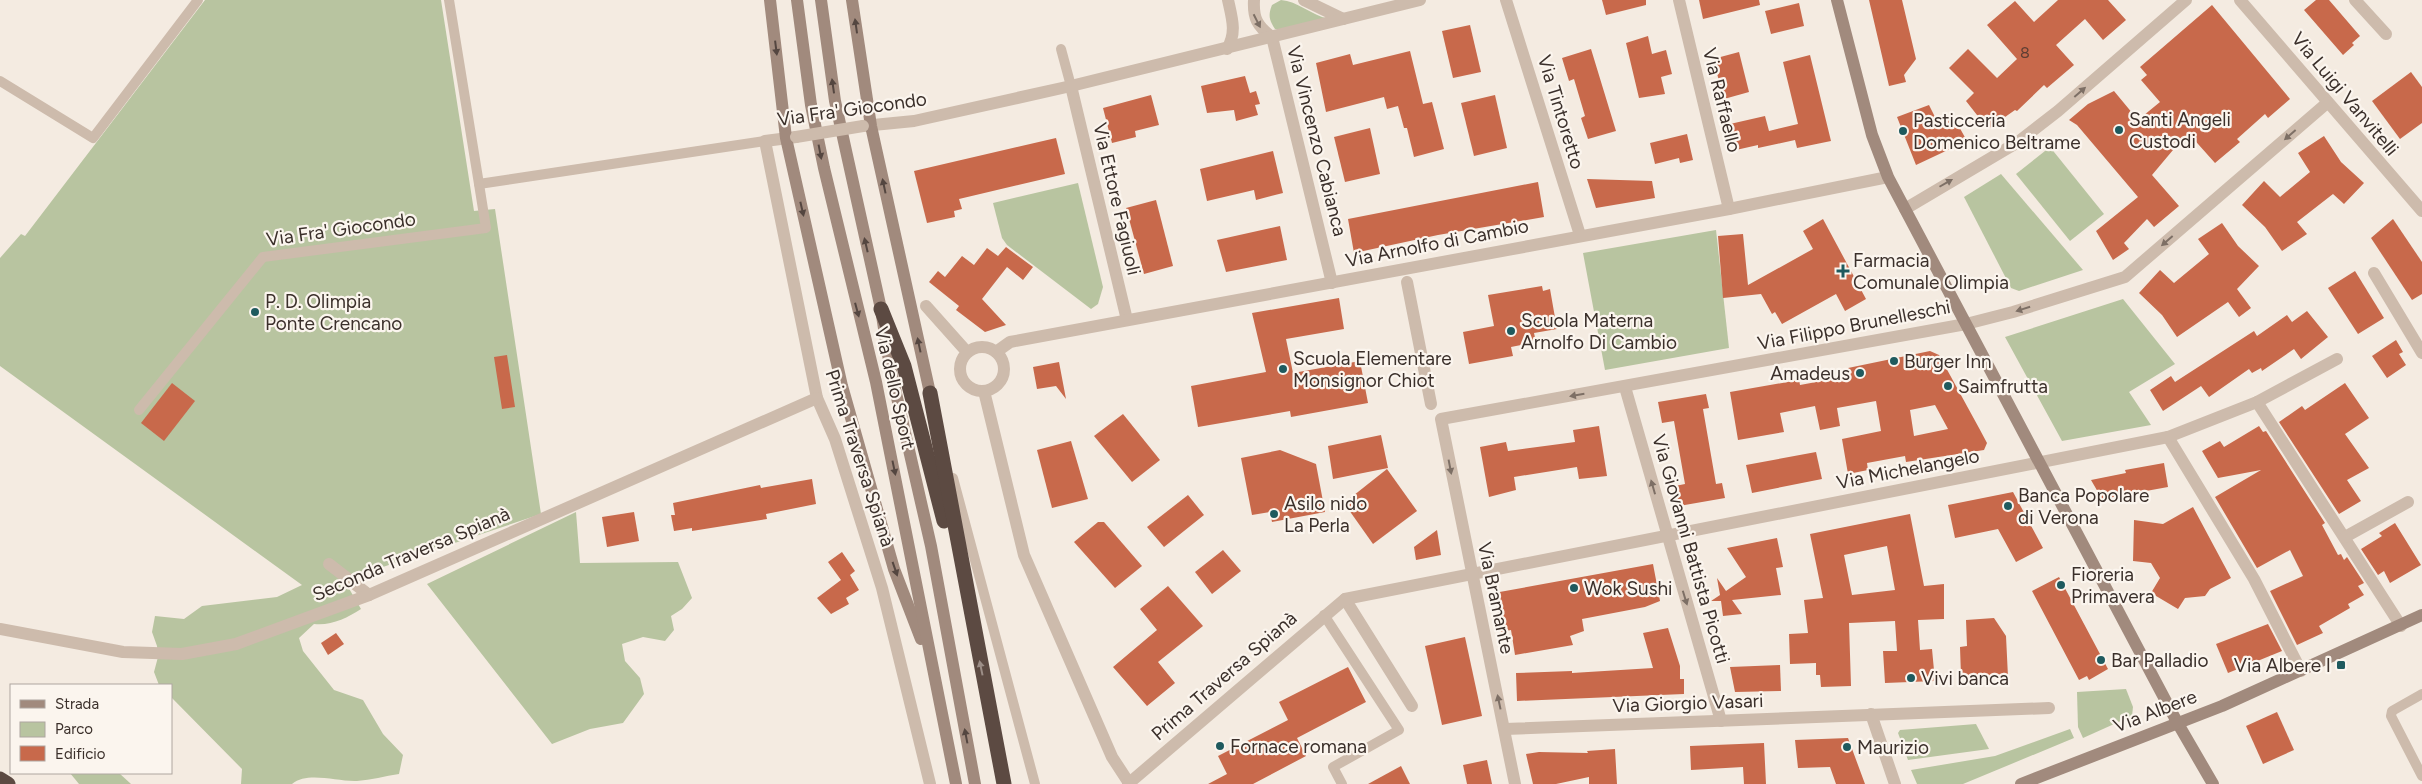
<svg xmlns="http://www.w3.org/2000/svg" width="2422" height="784" font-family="Figtree,sans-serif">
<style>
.green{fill:#b8c4a0}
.building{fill:#c8694b;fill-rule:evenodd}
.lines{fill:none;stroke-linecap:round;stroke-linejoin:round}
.lane{stroke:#cdbbac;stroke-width:10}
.street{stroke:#cdbbac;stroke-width:12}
.secondary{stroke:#a18a7d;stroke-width:12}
.highway{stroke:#5c4a42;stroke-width:15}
.street-bridge{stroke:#cdbbac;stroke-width:12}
.oneway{fill:#7d6f65}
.oneway2{fill:#544640}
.oneway3{fill:#9c8e87}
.poi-dot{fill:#1f5a5e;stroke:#fbf5ee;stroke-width:2}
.labels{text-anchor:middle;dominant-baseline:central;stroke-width:4.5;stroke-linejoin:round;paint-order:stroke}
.number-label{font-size:16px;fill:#5e3e33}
.street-label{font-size:19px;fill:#3b302b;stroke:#fbf5ee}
.poi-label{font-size:19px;fill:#3b302b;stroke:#fbf5ee;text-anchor:start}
</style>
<rect width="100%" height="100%" fill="#f4ebe1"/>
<g class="green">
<path d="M205,0H441L474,211L495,209L541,514L344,580L361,609C347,618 331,626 314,624L299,638L303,651L334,690L363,700L383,734L403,755L399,774C385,776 371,780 357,781C337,782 308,771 292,784H241L242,769L171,697V685H159L154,672L158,657L157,646L152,632L155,616L184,619L202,606L277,597L302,585L0,366V258L21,234L25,236Z"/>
<path d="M1281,0C1297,1 1312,15 1328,19L1285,30L1275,29C1269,20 1268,15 1272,5Z"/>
<polygon points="2050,147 2104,214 2070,241 2016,174"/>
<polygon points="2001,174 2083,270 2019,291 2011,288 1964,197"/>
<polygon points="1078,183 1103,287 1098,304 1091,309 1007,245 1002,238 993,203"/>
<polygon points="1716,230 1729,348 1605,370 1583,253"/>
<polygon points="2123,299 2175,364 2129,392 2151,425 2062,441 2005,337"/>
<polygon points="576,512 580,563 678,562 692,598 682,609 671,616 674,630 665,641 643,637 622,644 625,661 640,678 644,694 623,723 590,729 552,744 427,584"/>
<polygon points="2126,689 2133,707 2132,716 2083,738 2078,727 2077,692"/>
<polygon points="1976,724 1989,749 1908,760 1898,733 1900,730"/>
<polygon points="2070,729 2074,738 1963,784 1917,784 1911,770 1995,756"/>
<polygon points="70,773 119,773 131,784 79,784"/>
</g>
<g class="building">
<polygon points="1602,0 1646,0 1646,5 1606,15"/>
<polygon points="1699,0 1759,0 1760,5 1703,19"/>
<polygon points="1869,0 1902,0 1916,59 1904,75 1906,82 1889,86"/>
<polygon points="2058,0 2108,0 2126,20 2103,40 2085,19 2056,45 2074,65 2047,88 2044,85 2017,111 2015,110 1988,129 1966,101 1974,93 1949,68 1968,49 1997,78 2017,59 1987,25 2015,1 2034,22"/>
<polygon points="2316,0 2329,0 2360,36 2352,43 2354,45 2343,55 2304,10"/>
<polygon points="1799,3 1804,26 1771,34 1765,11"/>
<polygon points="2212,5 2290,99 2268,118 2265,114 2237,139 2240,142 2215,163 2190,135 2179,144 2176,141 2170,146 2173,150 2152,175 2179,206 2154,227 2147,219 2124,243 2129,249 2113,260 2096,231 2138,197 2077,125 2069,120 2088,104 2114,91 2138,120 2160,102 2141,80 2147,75 2140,67"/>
<polygon points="1470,25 1481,72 1453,78 1442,31"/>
<polygon points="1648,36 1652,54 1666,50 1672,74 1661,77 1665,94 1639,98 1626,43"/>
<polygon points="1591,49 1616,131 1588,139 1581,118 1585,116 1574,79 1569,81 1562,58"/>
<polygon points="1410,51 1423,104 1432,102 1444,149 1414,157 1407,128 1404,128 1398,106 1387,109 1384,97 1326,112 1316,63 1350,54 1353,65"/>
<polygon points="1739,52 1749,92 1724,99 1713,59"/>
<polygon points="1810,55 1831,141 1797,148 1795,140 1758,148 1758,145 1736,150 1730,124 1765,116 1769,131 1798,124 1783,62"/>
<polygon points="2411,72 2422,87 2422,123 2400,139 2372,101"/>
<polygon points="1245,76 1250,93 1256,91 1260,104 1255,105 1258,115 1236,121 1234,110 1207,113 1201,86"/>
<polygon points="1151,95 1159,125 1135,131 1136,137 1112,143 1103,108"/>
<polygon points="1495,95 1507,148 1474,156 1461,103"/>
<polygon points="1929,105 1937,121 1952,114 1967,141 1916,165 1897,117"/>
<polygon points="1370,128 1380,174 1345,182 1334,137"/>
<polygon points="1687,134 1693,160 1680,163 1679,158 1655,164 1650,143"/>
<polygon points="2324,136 2341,162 2364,183 2344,204 2333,194 2297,222 2307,234 2282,251 2265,227 2242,205 2264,181 2280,197 2310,172 2298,153"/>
<polygon points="1056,138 1065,174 959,199 962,209 954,211 955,217 927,223 914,171"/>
<polygon points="1273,151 1283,193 1256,200 1254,190 1207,201 1200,169"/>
<polygon points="1587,179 1652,181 1655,198 1596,208"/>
<polygon points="1538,182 1544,217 1438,235 1354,253 1348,219"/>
<polygon points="1156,200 1173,266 1144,274 1126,208"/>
<polygon points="1823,219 1866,299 1845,311 1836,294 1782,324 1775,312 1772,314 1761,294 1723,298 1718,236 1743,234 1748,285 1813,249 1803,231"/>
<polygon points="2393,219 2422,262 2422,294 2412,300 2371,238"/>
<polygon points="2222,223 2238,246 2259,266 2237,289 2251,308 2239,317 2228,302 2177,337 2162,315 2139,293 2160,270 2174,283 2209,254 2198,239"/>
<polygon points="1280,226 1287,260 1226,272 1217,240"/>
<polygon points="1006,247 1033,267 1023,280 1007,267 982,299 1006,325 985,332 956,310 959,306 929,282 938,271 945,277 962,256 974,265 987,248 998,256"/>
<polygon points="2355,271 2384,318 2358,334 2328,288"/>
<polygon points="1542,286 1543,291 1550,289 1557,329 1534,333 1536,342 1511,347 1513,356 1469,364 1463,332 1494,326 1488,295"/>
<polygon points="1339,298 1344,329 1286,339 1293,373 1360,361 1368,403 1291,417 1290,411 1198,427 1191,386 1266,372 1252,313"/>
<polygon points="2307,311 2328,337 2301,359 2294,349 2262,371 2261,368 2252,373 2249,369 2209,397 2201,386 2163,411 2150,390 2171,376 2175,382 2254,331 2257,336 2287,315 2292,322"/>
<polygon points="2396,340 2403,352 2399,354 2406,365 2387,378 2372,356"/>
<path d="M1930,351L1939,355L1979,428L1987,443L1984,450L1906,462L1905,456L1867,463L1868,470L1848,474L1842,439L1881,431L1876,401L1837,408L1840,426L1820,430L1815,406L1780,413L1784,432L1738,440L1730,392L1799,380L1800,385L1849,376L1848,368ZM1935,405L1948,429L1914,436L1910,410Z"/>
<polygon points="507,355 515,407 502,409 494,357"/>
<polygon points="1059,362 1066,399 1056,386 1037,389 1033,367"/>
<polygon points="172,383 195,401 164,441 141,423"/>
<polygon points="2345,383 2369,418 2345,434 2369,468 2347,480 2361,501 2339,514 2279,422 2302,406 2305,410"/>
<polygon points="1706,394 1709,408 1703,409 1716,484 1722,483 1725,498 1679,506 1675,486 1685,484 1674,421 1662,423 1658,402"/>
<polygon points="1123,414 1160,460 1132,482 1094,436"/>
<polygon points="1599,426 1607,476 1579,479 1577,467 1514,477 1516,490 1489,497 1480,447 1506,442 1508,451 1575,442 1573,430"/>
<polygon points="2259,426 2263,432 2266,431 2325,523 2322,525 2338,555 2341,554 2344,560 2347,557 2364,583 2358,586 2364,595 2348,604 2350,608 2319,626 2323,633 2297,645 2270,591 2303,576 2290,550 2257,568 2215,497 2261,470 2218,478 2202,451 2220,441 2224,447"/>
<polygon points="1381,435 1388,468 1333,479 1328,446"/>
<polygon points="1071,441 1088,499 1052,508 1037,450"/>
<polygon points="1280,450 1316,464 1325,512 1272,522 1270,512 1252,515 1241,458"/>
<polygon points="1816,452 1822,479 1752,493 1746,465"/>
<polygon points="2164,463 2168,487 2102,499 2091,480 2126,473 2125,470"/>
<polygon points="1387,469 1417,511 1373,544 1344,503"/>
<polygon points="812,479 816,504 766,514 767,519 692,531 692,528 674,531 671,515 675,515 673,503 760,485 761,488"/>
<polygon points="2013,492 2043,548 2016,562 1998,529 1955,538 1948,505"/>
<polygon points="1188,495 1204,515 1164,547 1147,527"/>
<polygon points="2193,507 2231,578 2210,589 2205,596 2185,598 2178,609 2151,593 2160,578 2151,563 2133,561 2134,520 2163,524"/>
<polygon points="634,512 639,541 607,547 602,517"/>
<path d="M1910,514L1924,586L1944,584V619L1918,620L1920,650L1932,649L1935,681L1885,683L1883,651H1897L1895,621L1849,623L1851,686L1821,687L1820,675H1816V663L1790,664L1789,634L1808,633L1804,600L1823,598L1810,534ZM1887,546L1895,590L1852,595L1844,555Z"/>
<polygon points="1098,522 1104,522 1142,566 1115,588 1074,542"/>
<polygon points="2395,523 2421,565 2390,583 2384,571 2378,575 2361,549 2382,536 2379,533"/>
<polygon points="1437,530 1441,555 1416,560 1414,547"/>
<polygon points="1777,538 1783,567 1776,568 1781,595 1732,600 1742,614 1723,616 1721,601 1711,601 1720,595 1717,578 1726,591 1746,577 1727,548"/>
<polygon points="1223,550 1241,571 1212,594 1195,572"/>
<polygon points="842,552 855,571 850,575 859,590 846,598 849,604 831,614 817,598 841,580 828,562"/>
<polygon points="1653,564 1660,601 1645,607 1582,619 1584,631 1570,636 1573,645 1515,655 1511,630 1501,632 1494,593"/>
<polygon points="2059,577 2108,669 2089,680 2087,676 2079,680 2032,591"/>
<polygon points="1168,586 1203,626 1158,662 1175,683 1147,706 1113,667 1157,630 1140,609"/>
<polygon points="1994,618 2006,636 2008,677 1984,678 1984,675 1961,676 1960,647 1967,646 1966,620"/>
<polygon points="2268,624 2282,651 2228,673 2216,644"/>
<polygon points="1668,628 1680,666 1680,679 1684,679 1684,694 1517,701 1516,673 1572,671 1572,673 1653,668 1643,633"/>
<polygon points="336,633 344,644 328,655 321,643"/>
<polygon points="1465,637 1482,716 1442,725 1425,646"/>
<polygon points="1780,665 1781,691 1735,692 1730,667"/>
<polygon points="1348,667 1366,702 1297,738 1306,756 1253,784 1208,784 1227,774 1218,756 1288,720 1279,702"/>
<polygon points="2277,712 2294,750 2263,764 2246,726"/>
<polygon points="1848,738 1865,784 1836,784 1830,767 1798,768 1795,740"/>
<polygon points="1764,743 1766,784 1744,784 1743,767 1691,770 1690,746"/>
<polygon points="1615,749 1617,784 1589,784 1589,777 1556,784 1533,784 1526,754 1539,752 1588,753 1587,751"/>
<polygon points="1487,760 1492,784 1467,784 1463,765"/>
<polygon points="1401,766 1410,784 1368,784"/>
</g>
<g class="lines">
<g class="lane">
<polyline points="449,0 479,184 765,141"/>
<polyline points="1061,49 1071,86"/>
<polyline points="0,81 93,138 198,0"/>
<polyline points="139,410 263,257 486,228 479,184"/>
<polyline points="953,478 1035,784"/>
<polyline points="1324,615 1399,730 1333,767 1342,784"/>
<polyline points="2422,694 2392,711 2391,716 2422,776"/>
</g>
<g class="street">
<path d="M1254,0C1253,18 1257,26 1272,37L1332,283"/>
<polyline points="1304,0 1343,19"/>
<polyline points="1506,0 1580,235"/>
<polyline points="1679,0 1729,209"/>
<polyline points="2240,0 2422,211"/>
<polyline points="2355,0 2386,34"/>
<path d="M1227,49C1237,33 1232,18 1228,0"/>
<polyline points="1071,86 1127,320"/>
<polyline points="863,126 914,121 1071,86 1420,0"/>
<polyline points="796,137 765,141 817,398 835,439 882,588 930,784"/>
<polyline points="1905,209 2018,142 2058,111 2186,0"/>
<polyline points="2374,273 2422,353"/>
<polyline points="1407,282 1431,404"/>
<polyline points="926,306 967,352"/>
<circle cx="982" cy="369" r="22"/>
<polyline points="996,352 1010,342 1729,209 1888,177"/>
<polyline points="1625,387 1721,721"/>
<polyline points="984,391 1024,555 1112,757 1129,783"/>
<polyline points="2257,402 2401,626"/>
<polyline points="2168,437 2254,579 2301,671"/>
<polyline points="2345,537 2408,502"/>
<polyline points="329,564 369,595"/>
<polyline points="1345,599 1412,706"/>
<polyline points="0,629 123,652 182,654 236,644 369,595 817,398"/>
<polyline points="1871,714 1895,784"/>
<polyline points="1505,729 2049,708"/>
<polyline points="1128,784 1345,599 2168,437 2257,402 2337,359"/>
<polyline points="1515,784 1441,419 1966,324 2013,312 2125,277 2327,103"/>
</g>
<g class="secondary">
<polyline points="770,0 786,138 842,386 894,569 921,639"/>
<polyline points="797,0 811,105 824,168 876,382 956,784"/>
<polyline points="821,0 835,101 881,309 890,367 931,546 975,784"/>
<polyline points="852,0 871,126 930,393"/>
<polyline points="1837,0 1872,135 1888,177 2177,722 2213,784"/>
<polyline points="2021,784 2222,706 2422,615"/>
</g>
<g class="highway">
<polyline points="881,309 904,366 944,521"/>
<polyline points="930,393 1004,784"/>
<polyline points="0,779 8,784"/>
</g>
<polyline class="street-bridge" points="796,137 863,126"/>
</g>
<defs><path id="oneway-solid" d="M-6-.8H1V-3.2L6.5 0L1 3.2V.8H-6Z" transform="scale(1.25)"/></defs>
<g class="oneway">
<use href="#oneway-solid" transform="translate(1257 21) rotate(63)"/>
<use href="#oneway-solid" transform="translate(2080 92) rotate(-41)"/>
<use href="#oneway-solid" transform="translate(2290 135) rotate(139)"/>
<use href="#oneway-solid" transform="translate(1946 183) rotate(-30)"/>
<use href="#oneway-solid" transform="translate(2167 241) rotate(139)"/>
<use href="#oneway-solid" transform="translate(2023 309) rotate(162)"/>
<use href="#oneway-solid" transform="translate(1577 395) rotate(170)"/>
<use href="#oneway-solid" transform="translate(1450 467) rotate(79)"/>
<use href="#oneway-solid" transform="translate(1653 487) rotate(-106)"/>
<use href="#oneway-solid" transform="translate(1685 598) rotate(73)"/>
<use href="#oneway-solid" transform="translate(1499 702) rotate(-102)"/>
</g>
<g class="oneway2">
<use href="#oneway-solid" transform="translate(856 26) rotate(-98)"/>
<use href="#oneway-solid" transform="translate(776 48) rotate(83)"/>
<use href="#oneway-solid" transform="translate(833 86) rotate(-98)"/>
<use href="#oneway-solid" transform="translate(820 152) rotate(79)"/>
<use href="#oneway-solid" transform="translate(884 186) rotate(-102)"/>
<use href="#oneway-solid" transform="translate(802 209) rotate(77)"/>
<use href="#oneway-solid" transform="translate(866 245) rotate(-103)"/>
<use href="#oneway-solid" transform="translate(857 310) rotate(75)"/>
<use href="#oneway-solid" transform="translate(919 345) rotate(-102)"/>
<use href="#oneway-solid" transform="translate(894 468) rotate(78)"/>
<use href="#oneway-solid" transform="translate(895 569) rotate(71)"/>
<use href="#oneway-solid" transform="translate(966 736) rotate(-101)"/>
</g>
<use class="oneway3" href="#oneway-solid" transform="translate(981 668) rotate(-102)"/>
<g class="poi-dot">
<circle cx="2119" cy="130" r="5"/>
<circle cx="1903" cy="131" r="5"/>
<path d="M1840.5 263.5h5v5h5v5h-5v5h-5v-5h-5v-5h5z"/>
<circle cx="255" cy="312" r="5"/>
<circle cx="1511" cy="331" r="5"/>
<circle cx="1894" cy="361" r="5"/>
<circle cx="1283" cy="369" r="5"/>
<circle cx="1860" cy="373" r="5"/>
<circle cx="1948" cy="386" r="5"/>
<circle cx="2008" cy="506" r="5"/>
<circle cx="1274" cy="514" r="5"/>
<circle cx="2061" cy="585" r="5"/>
<circle cx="1574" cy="588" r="5"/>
<circle cx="2101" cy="660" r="5"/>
<rect x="2336" y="660" width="10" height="10" rx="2.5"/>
<circle cx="1911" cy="678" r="5"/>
<circle cx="1220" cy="746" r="5"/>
<circle cx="1847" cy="747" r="5"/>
</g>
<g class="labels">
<g class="number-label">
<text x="2025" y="52">8</text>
</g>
<g class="street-label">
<text transform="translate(2345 94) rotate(50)">Via Luigi Vanvitelli</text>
<text transform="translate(1722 100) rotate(76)">Via Raffaello</text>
<text transform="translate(852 109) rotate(-8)">Via Fra' Giocondo</text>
<text transform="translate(1561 112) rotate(73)">Via Tintoretto</text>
<text transform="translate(1317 141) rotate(76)">Via Vincenzo Cabianca</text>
<text transform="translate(1117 199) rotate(77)">Via Ettore Fagiuoli</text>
<text transform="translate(341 229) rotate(-8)">Via Fra' Giocondo</text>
<text transform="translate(1437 243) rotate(-11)">Via Arnolfo di Cambio</text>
<text transform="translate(1854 325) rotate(-11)">Via Filippo Brunelleschi</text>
<text transform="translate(895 388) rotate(77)">Via dello Sport</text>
<text transform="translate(860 458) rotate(72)">Prima Traversa Spianà</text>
<text transform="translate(1908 469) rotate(-11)">Via Michelangelo</text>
<text transform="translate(1691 549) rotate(74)">Via Giovanni Battista Picotti</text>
<text transform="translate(411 554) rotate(-23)">Seconda Traversa Spianà</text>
<text transform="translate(1496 598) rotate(78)">Via Bramante</text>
<text transform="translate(1224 676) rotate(-41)">Prima Traversa Spianà</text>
<text transform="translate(1688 703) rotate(-2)">Via Giorgio Vasari</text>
<text transform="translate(2155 711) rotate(-21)">Via Albere</text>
</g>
<g class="poi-label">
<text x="2129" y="119">Santi Angeli<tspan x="2129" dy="22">Custodi</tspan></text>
<text x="1913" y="120">Pasticceria<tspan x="1913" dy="22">Domenico Beltrame</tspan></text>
<text x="1853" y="260">Farmacia<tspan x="1853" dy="22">Comunale Olimpia</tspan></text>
<text x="265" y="301">P. D. Olimpia<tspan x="265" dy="22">Ponte Crencano</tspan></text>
<text x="1521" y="320">Scuola Materna<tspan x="1521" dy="22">Arnolfo Di Cambio</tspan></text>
<text x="1293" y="358">Scuola Elementare<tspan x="1293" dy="22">Monsignor Chiot</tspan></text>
<text x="1904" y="361">Burger Inn</text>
<text x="1850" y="373" text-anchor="end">Amadeus</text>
<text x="1958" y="386">Saimfrutta</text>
<text x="2018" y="495">Banca Popolare<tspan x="2018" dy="22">di Verona</tspan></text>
<text x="1284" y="503">Asilo nido<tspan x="1284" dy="22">La Perla</tspan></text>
<text x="2071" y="574">Fioreria<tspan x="2071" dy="22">Primavera</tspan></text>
<text x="1584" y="588">Wok Sushi</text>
<text x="2111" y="660">Bar Palladio</text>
<text x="2331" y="665" text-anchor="end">Via Albere I</text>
<text x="1921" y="678">Vivi banca</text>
<text x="1230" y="746">Fornace romana</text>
<text x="1857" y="747">Maurizio</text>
</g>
</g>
<rect x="10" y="684" width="162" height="90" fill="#fbf5ee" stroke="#aea6a0"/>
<rect x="20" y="700" width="25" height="8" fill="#a18a7d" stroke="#aea6a0"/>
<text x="55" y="709" font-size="15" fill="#3b302b">Strada</text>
<rect x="20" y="722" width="25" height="15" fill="#b8c4a0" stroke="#aea6a0"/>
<text x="55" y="734" font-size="15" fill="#3b302b">Parco</text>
<rect x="20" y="746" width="25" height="15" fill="#c8694b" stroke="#aea6a0"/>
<text x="55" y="759" font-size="15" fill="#3b302b">Edificio</text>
</svg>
